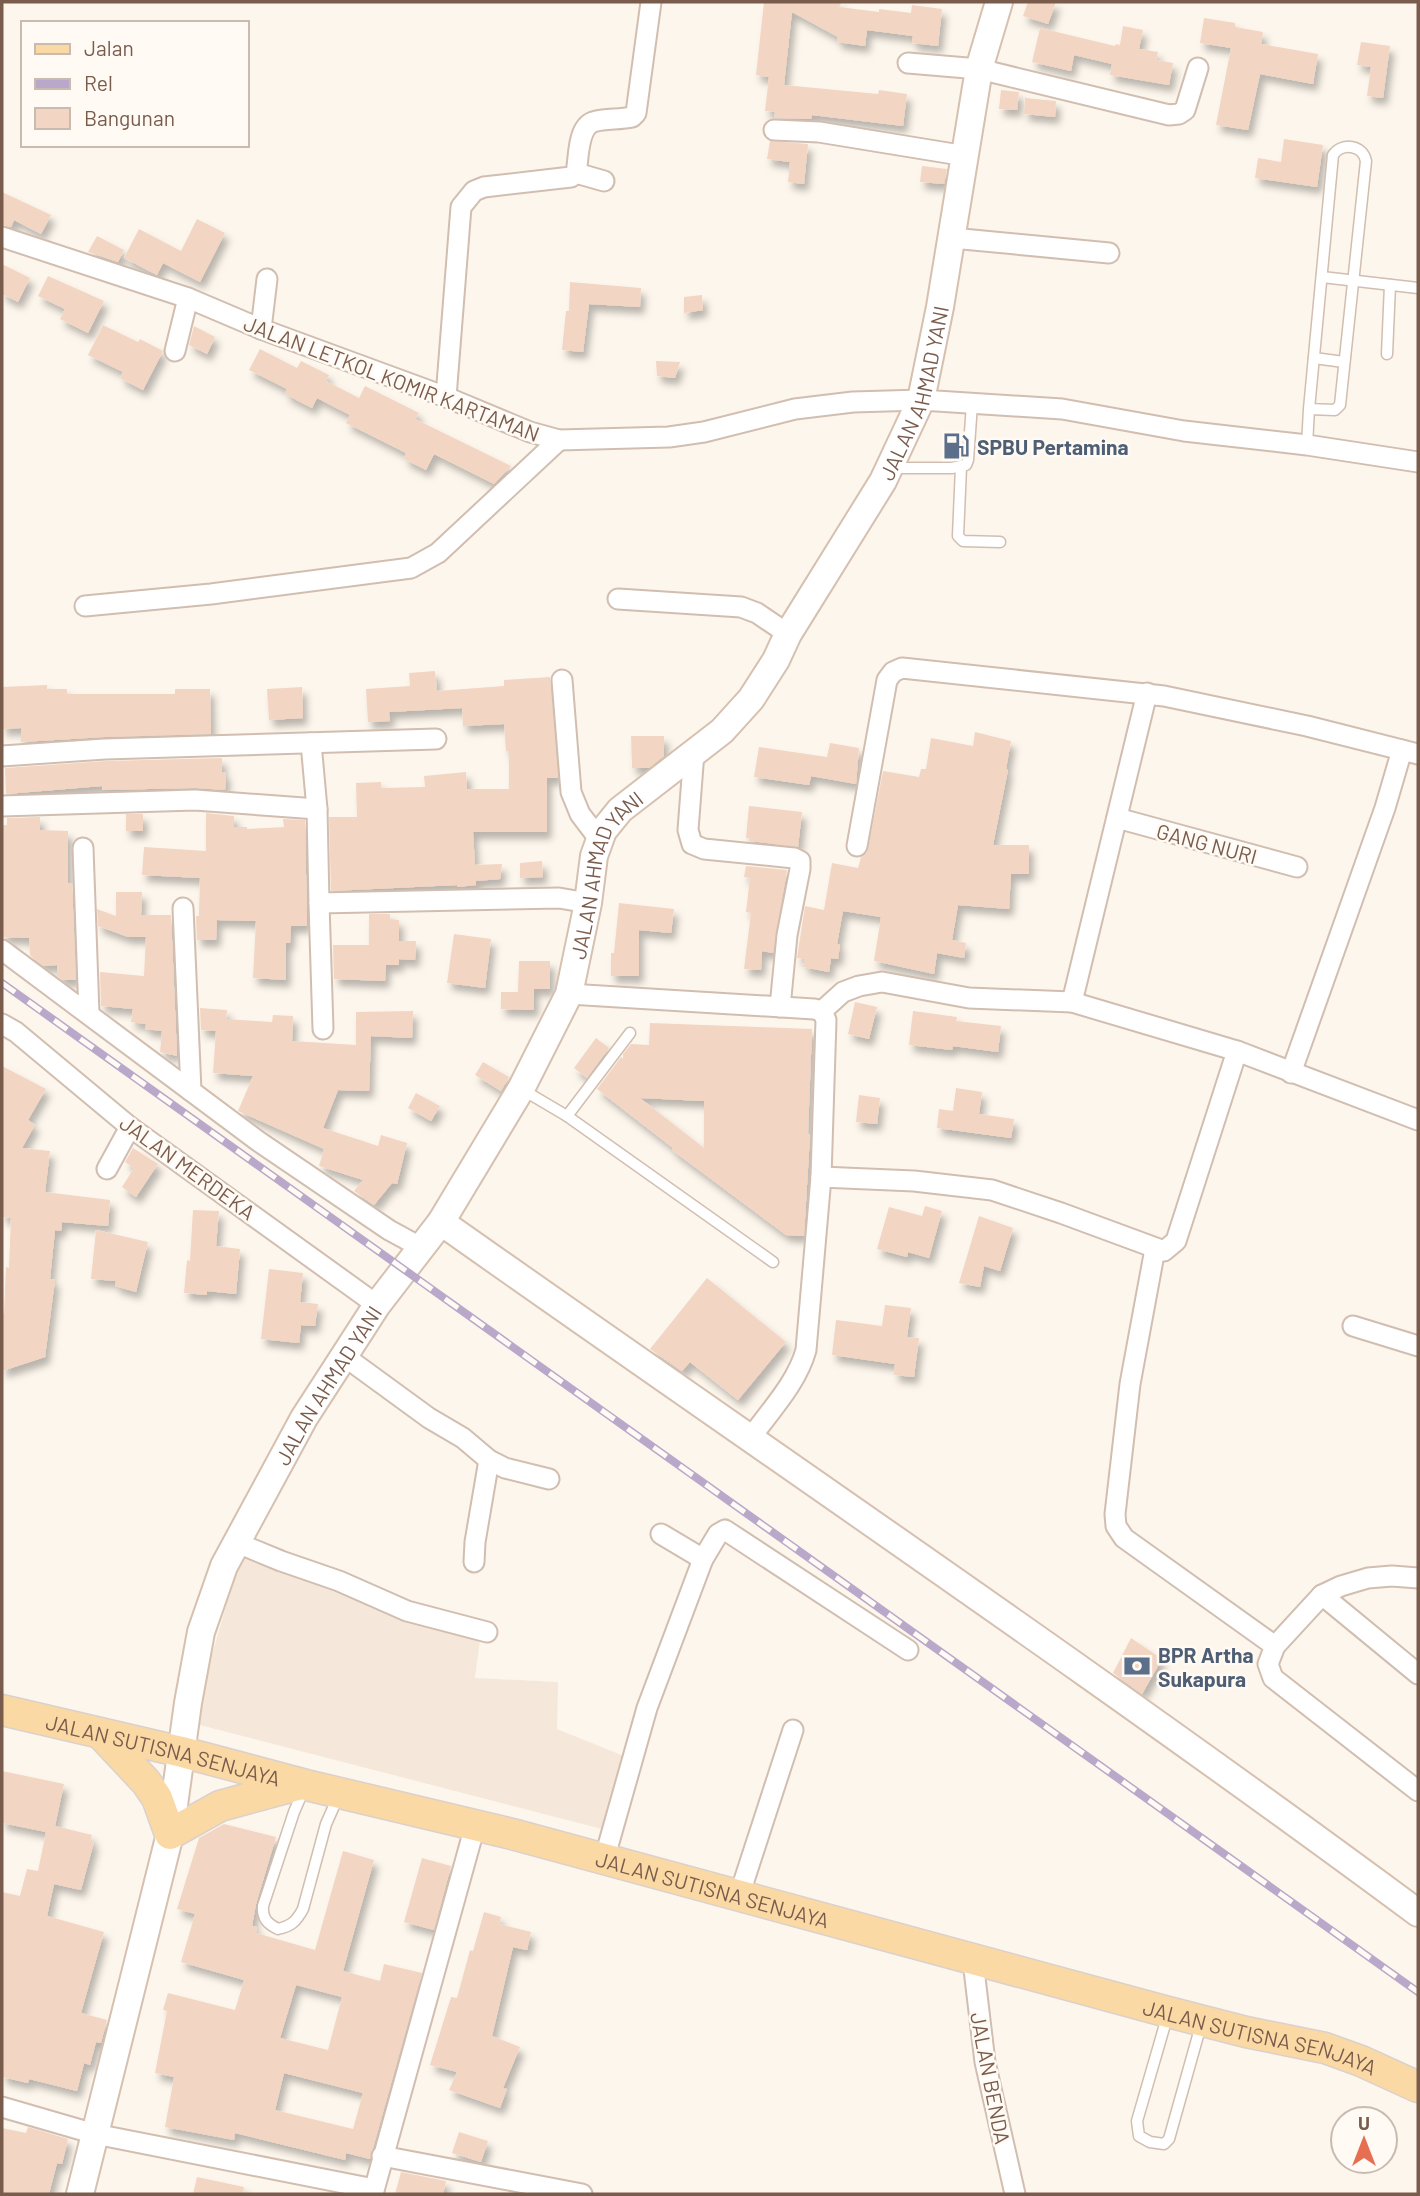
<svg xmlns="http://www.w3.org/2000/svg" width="1420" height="2196" font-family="Barlow,sans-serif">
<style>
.residential{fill:#f5e8da}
.building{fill:#f3d5c3;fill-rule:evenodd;filter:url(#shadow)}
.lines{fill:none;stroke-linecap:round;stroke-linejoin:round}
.lane-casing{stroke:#d1beb0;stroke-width:13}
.street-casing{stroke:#d1beb0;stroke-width:23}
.secondary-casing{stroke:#d6c0b0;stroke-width:30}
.primary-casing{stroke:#dad1cd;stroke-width:33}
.lane{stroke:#fff;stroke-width:10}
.street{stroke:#fff;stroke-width:19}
.secondary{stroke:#fff;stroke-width:26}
.primary{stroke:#fbd9a5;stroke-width:30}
.rail-casing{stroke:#b9a8c9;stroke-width:8}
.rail{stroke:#fffaf3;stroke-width:5;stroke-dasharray:16;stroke-linecap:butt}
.labels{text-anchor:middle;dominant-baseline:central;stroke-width:5;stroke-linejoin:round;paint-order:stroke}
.street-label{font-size:21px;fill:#7a5c4d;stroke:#fffaf3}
.service-label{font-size:21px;font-weight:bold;fill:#4e5e75;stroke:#fffaf3;text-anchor:start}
</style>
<defs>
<filter id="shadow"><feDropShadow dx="4.5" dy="7" stdDeviation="3.5" flood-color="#0004"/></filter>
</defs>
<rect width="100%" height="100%" fill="#fdf6ec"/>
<polygon class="residential" points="241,1555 480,1639 475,1678 558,1682 557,1729 624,1756 602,1829 192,1723"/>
<g class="building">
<polygon points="764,2 842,2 839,7 879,12 879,9 911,13 912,5 942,9 938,46 912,43 913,36 867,30 865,46 837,42 838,37 792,12 784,85 878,94 879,90 907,94 903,126 812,115 811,119 774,118 775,112 765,111 769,77 756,75"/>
<polygon points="1028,2 1056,2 1048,24 1023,16"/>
<polygon points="1204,18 1235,23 1235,27 1263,32 1261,44 1318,54 1313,84 1260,74 1248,130 1216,125 1231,48 1200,43"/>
<polygon points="1123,26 1143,30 1139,49 1158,52 1156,60 1173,63 1169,85 1110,75 1112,64 1074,55 1071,71 1032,62 1040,28 1115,46 1116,44 1120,45"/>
<polygon points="1361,42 1390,46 1383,98 1367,96 1371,67 1357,65"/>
<polygon points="1001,90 1019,92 1017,110 999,109"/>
<polygon points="1025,98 1056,101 1055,117 1024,114"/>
<polygon points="1284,139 1323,145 1317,187 1255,178 1258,158 1281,162"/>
<polygon points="770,141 808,144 804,184 788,182 790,162 767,159"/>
<polygon points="922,166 947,169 944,184 920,182"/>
<polygon points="2,192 51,215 41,234 14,220 11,227 2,225"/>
<polygon points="197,219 225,233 200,282 163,263 157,275 124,258 139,229 181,251"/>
<polygon points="97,236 124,250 118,262 88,252"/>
<polygon points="2,264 30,278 18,302 2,294"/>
<polygon points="48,276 104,301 88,333 60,319 65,309 38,296"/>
<polygon points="570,282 641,288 640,307 589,304 583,352 562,350 566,311 569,311"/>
<polygon points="702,295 703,310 684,313 684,297"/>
<polygon points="103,325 138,342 140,339 163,351 143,390 120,378 123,372 88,355"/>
<polygon points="194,326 215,337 207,354 189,345"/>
<polygon points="260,349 297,368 301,361 329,375 326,381 359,398 365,386 419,413 415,419 511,466 494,484 434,454 426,470 404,459 406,453 346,423 350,415 317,398 312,408 285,394 287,389 249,370"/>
<polygon points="656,361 680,362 675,378 657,376"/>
<polygon points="435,671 437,691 504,686 504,680 550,677 558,778 547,778 547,832 473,832 475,865 502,864 500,879 476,881 476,885 457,887 457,885 331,891 329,817 357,817 356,783 381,782 381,788 425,787 424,776 466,772 467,789 509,789 509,751 506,751 504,724 463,726 462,708 389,712 390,721 368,722 366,689 410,686 409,673"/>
<polygon points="47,685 47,689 67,689 67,694 175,694 175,689 210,689 211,734 105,737 21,742 21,728 2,729 2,687"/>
<polygon points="302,687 303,718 269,720 267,689"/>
<polygon points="975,732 1011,741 1006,769 1008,770 993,845 1029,845 1029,874 1011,874 1009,909 958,905 952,940 966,943 964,958 937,953 934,974 874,961 881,917 843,911 837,944 840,944 838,959 831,958 829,972 803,967 805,959 797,958 805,906 824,910 832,863 858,868 861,857 867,853 883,771 919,777 921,769 926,769 931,738 973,746"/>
<polygon points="631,736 664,736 664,756 649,768 632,768"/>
<polygon points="830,743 859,748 856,784 811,776 809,785 754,777 759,747 827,757"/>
<polygon points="222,758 222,772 226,773 225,790 195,788 102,790 102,786 6,794 5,768 106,761"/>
<polygon points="749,806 802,812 798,847 751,841 751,839 746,838"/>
<polygon points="206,813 234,816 234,827 247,827 247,829 284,827 283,819 305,820 307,926 291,926 290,943 286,943 286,980 253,978 256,921 217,920 216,940 197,940 196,916 199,916 200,878 142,875 144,847 206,851"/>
<rect x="126" y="814" width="17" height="17"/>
<polygon points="40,817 40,830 68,831 68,883 72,883 76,980 63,980 57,976 57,965 43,966 30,955 29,938 2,937 2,825 7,825 7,818"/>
<polygon points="542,861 543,877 520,878 520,863"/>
<polygon points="746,866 787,870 773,953 762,951 761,970 744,969 751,913 746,912 750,878 744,877"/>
<polygon points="116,892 142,892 141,915 171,915 177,1056 160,1052 162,1031 145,1029 146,1024 131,1022 133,1009 101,1006 100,972 144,976 146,937 128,937 98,926 97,909 116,916"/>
<polygon points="619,903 674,909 671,933 639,930 639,976 611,976 611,953 614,953"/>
<polygon points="369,914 390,914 390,919 399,920 399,941 416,941 415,960 399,959 399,965 386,965 385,981 334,979 333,945 369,945"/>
<polygon points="454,934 491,939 485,988 447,983"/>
<polygon points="519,961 550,961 550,989 534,989 534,1010 501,1009 501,992 518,992"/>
<polygon points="855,1002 877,1007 869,1039 848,1034"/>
<polygon points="200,1008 227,1010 226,1019 272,1022 273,1015 293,1016 292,1041 356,1045 356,1012 413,1011 412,1038 371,1036 369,1091 338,1090 323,1128 378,1146 381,1135 407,1143 397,1184 392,1183 374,1205 354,1191 363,1180 319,1166 324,1149 238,1111 253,1076 213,1073 216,1031 201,1030"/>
<polygon points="913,1011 957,1017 956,1021 1001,1026 998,1052 953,1046 952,1050 909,1045"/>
<path d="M650,1023L812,1029L808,1133L810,1135L804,1236L786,1235L672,1150L673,1148L597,1089L621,1057L623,1059V1054L631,1044L649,1045ZM640,1098L704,1101V1148Z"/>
<polygon points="596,1038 609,1048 587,1078 574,1068"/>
<polygon points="483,1062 509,1077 501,1091 475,1075"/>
<polygon points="2,1066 46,1089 28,1120 35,1125 22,1148 50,1151 45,1192 110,1200 108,1226 62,1222 61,1231 55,1230 50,1279 55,1280 45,1357 2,1371 2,1314 4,1314 6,1267 9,1268 11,1218 2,1217"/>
<polygon points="956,1088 982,1092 979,1114 1014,1119 1011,1138 937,1128 939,1109 953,1111"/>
<polygon points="416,1093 440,1106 431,1121 408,1108"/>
<polygon points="859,1095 880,1098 877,1124 856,1122"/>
<polygon points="133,1148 158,1164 136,1197 122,1187 134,1168 125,1162"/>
<polygon points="925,1206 942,1211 929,1258 908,1252 907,1257 877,1249 889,1207 922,1216"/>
<polygon points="193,1210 219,1211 216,1246 240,1249 236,1294 207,1291 207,1295 184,1293 187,1260 190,1261"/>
<polygon points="979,1216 1013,1228 1000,1271 984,1266 980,1287 959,1283"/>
<polygon points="96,1230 148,1242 136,1292 115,1286 116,1281 91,1279"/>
<polygon points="269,1269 303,1273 300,1302 318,1304 315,1326 301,1325 299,1343 261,1339"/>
<polygon points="707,1278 786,1342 738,1400 690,1362 682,1371 650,1349"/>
<polygon points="885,1305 911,1308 907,1337 919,1338 914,1377 894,1375 895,1364 832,1355 836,1320 882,1326"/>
<polygon points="1131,1638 1162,1659 1142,1694 1113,1673"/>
<polygon points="2,1771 64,1784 55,1826 92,1835 90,1841 94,1842 81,1890 54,1884 47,1916 104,1932 81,2013 107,2020 101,2043 96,2042 90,2065 84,2063 77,2091 29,2079 28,2083 2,2077 2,1892 20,1896 27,1869 38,1871 46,1832 2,1823"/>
<path d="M224,1824L276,1837L256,1904L252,1926L257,1927L256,1933L315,1950L343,1851L374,1860L343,1971L380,1981L384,1964L422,1973L370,2159L346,2153L345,2160L235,2133L234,2140L165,2127L174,2077L155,2073L167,2011L163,2010L168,1993L235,2010L244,1980L181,1962L195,1914L177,1909L199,1838ZM296,1985L342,1997L328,2050L280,2038ZM284,2073L363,2093L353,2129L275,2110Z"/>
<polygon points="422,1858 451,1866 434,1930 404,1922"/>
<polygon points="484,1912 501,1917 499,1924 531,1932 527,1950 513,1947 492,2036 520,2047 503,2088 507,2089 500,2108 449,2090 457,2072 430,2065 451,1997 457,1998 470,1950 473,1951"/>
<polygon points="28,2127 68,2139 62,2164 57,2163 49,2194 2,2194 2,2128 26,2133"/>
<polygon points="459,2132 488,2141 481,2162 452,2153"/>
<polygon points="401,2172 446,2181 443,2194 395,2194"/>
<polygon points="197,2177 244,2187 243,2194 193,2194"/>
</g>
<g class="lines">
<g class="lane-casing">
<g id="lane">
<polyline points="1322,277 1418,288"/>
<polyline points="1387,354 1390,285"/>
<polyline points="1314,358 1344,362"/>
<path d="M1307,445L1309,409L1333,155C1342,142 1363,145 1366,161L1340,405L1335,410L1309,409"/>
<polyline points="961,467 958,536 963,541 1000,542"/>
<polyline points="892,468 952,468 966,465 968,460 972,404"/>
<polyline points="523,1090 567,1116 773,1262"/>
<polyline points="567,1116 630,1033"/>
<path d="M304,1789L294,1812L263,1906C262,1919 268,1924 278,1929C291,1926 296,1922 303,1909L326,1824L338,1797"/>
<polyline points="1168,2014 1137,2121 1139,2136 1150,2142 1164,2144 1169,2139 1201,2025"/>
</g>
</g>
<g class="street-casing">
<g id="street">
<polyline points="908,63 979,69 1169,115 1179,114 1185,110 1198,68"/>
<polyline points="774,130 819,132 966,156"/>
<polyline points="576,173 604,181"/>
<polyline points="2,237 188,298 261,329 446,397 530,432 559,440 669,437 704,432 795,409 853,402 921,400 1062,409 1184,431 1307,445 1418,462"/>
<polyline points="952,238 1109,253"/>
<polyline points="261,329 267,279"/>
<polyline points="175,351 188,298"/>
<path d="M446,397L461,207L474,191L484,187L571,177L576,173C579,159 577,128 593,122C605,118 619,120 632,117L636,113L651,2"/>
<polyline points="618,599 741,607 757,613 788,634"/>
<polyline points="85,606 211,594 411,568 438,553 559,440"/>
<polyline points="562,680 571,792 580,814 599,839"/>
<polyline points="311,743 317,809 319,903 559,898 588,903"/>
<polyline points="694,752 688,830 692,844 704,849 794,858 800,861 800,869 787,935 780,1007"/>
<polyline points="2,756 105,749 436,739"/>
<polyline points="2,806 195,800 317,809"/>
<polyline points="1117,818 1297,867"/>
<polyline points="857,846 887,680 893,672 902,668 1164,696 1307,726 1418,754"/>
<polyline points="83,848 89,1014"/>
<polyline points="319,903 323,1029"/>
<polyline points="183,908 191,1091 258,1141 389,1230 422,1248"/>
<polyline points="2,950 191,1091"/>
<polyline points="569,994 814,1009 822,1011 843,992 859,986 882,982 969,998 1072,1002 1237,1051 1418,1120"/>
<polyline points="1072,1002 1147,693"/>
<polyline points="2,1024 16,1032 130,1127 377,1305"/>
<polyline points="1291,1073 1385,808 1402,750"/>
<polyline points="107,1169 130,1127"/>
<polyline points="821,1177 914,1181 992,1190 1061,1213 1164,1251 1176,1241 1237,1051"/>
<polyline points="1155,1249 1130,1384 1115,1514 1116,1526 1124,1538 1275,1646"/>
<polyline points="1353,1326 1418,1346"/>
<polyline points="344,1356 429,1418 463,1438 489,1460 505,1468 549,1479"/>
<path d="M749,1440C769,1412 797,1383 806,1350L821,1177L826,1020L822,1011"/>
<polyline points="235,1542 281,1561 339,1581 407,1611 487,1632"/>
<polyline points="703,1559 718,1534 725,1530 908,1650"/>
<polyline points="474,1562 475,1542 489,1460"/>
<polyline points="1418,1578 1392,1576 1368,1578 1341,1586 1322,1595 1275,1646 1268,1664 1273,1678 1418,1791"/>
<polyline points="1322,1595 1418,1674"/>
<polyline points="604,1860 647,1708 703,1559 661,1534"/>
<polyline points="739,1896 793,1730"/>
<polyline points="973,1961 985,2062 1015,2194"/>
<polyline points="2,2107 95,2134 374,2189"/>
<polyline points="382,2156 582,2194"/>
<polyline points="373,2194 475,1826"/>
</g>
</g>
<g class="secondary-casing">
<g id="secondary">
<path d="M441,1222C767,1452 1098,1676 1418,1913"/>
<path id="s1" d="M80,2194L170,1834L188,1703L201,1632L224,1566L304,1418L377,1305L441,1222L521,1089L569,994L588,903L594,856L603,831L620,810L722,731L751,699L776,660L788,634L883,481L921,400L940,307L979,69L999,2"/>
</g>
</g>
<g class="primary-casing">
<g id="primary">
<path id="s2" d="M2,1710L182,1752L306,1785L512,1834L1168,2012L1246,2032L1325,2048L1361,2061L1418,2087"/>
<polyline points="101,1734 146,1782 157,1798 170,1834 220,1806 301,1784"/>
</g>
</g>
<use href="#lane" class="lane"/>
<use href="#street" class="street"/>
<use href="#secondary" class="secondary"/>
<use href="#primary" class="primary"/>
<g class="rail-casing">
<polyline id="rail" points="2,983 1418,1992"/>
</g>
<use href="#rail" class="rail"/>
</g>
<defs>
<g id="fuel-bare" transform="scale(2.1)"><path d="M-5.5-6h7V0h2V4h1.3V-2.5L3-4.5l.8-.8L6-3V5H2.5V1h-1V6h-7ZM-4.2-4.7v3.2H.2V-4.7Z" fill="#5c6f8a" stroke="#fffaf3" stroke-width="2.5" paint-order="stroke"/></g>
<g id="bank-bare" transform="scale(2.1)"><path d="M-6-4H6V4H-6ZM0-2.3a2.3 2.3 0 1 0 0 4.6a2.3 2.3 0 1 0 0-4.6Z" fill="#5c6f8a" stroke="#fffaf3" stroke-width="2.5" paint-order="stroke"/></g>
</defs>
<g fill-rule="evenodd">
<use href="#fuel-bare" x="956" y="446"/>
<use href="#bank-bare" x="1137" y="1666"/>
</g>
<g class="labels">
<g class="street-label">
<text transform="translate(392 378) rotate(21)">JALAN LETKOL KOMIR KARTAMAN</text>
<text stroke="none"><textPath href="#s1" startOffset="2030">JALAN AHMAD YANI</textPath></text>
<text transform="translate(1207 843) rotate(15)">GANG NURI</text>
<text stroke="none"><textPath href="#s1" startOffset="1442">JALAN AHMAD YANI</textPath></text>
<text transform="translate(188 1167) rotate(36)">JALAN MERDEKA</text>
<text stroke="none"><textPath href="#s1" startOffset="854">JALAN AHMAD YANI</textPath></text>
<text stroke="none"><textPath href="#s2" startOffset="166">JALAN SUTISNA SENJAYA</textPath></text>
<text stroke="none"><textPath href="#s2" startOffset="733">JALAN SUTISNA SENJAYA</textPath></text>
<text stroke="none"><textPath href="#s2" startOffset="1300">JALAN SUTISNA SENJAYA</textPath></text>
<text transform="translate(991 2078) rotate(79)">JALAN BENDA</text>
</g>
<g class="service-label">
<text x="977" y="446">SPBU Pertamina</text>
<text x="1158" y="1654">BPR Artha<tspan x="1158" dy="24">Sukapura</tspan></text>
</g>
</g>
<rect width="1420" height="2196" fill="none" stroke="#7a5c4d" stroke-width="7"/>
<rect x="21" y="21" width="228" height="126" fill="#fffaf3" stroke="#cabbb1" stroke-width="2"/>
<rect x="35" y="44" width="35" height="10" fill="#fbd9a5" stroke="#cabbb1" stroke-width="2"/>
<text x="84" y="56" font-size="21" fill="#7a5c4d">Jalan</text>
<rect x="35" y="79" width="35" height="10" fill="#b9a8c9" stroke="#cabbb1" stroke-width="2"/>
<text x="84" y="91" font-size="21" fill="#7a5c4d">Rel</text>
<rect x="35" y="108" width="35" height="21" fill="#f3d5c3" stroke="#cabbb1" stroke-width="2"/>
<text x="84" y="126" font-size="21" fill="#7a5c4d">Bangunan</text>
<g transform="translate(1364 2140)"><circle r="33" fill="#fffaf3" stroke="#cabbb1" stroke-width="2"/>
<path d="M0-5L12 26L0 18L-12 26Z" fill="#e76f51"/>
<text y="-10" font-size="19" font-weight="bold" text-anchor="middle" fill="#7a5c4d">U</text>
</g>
</svg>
